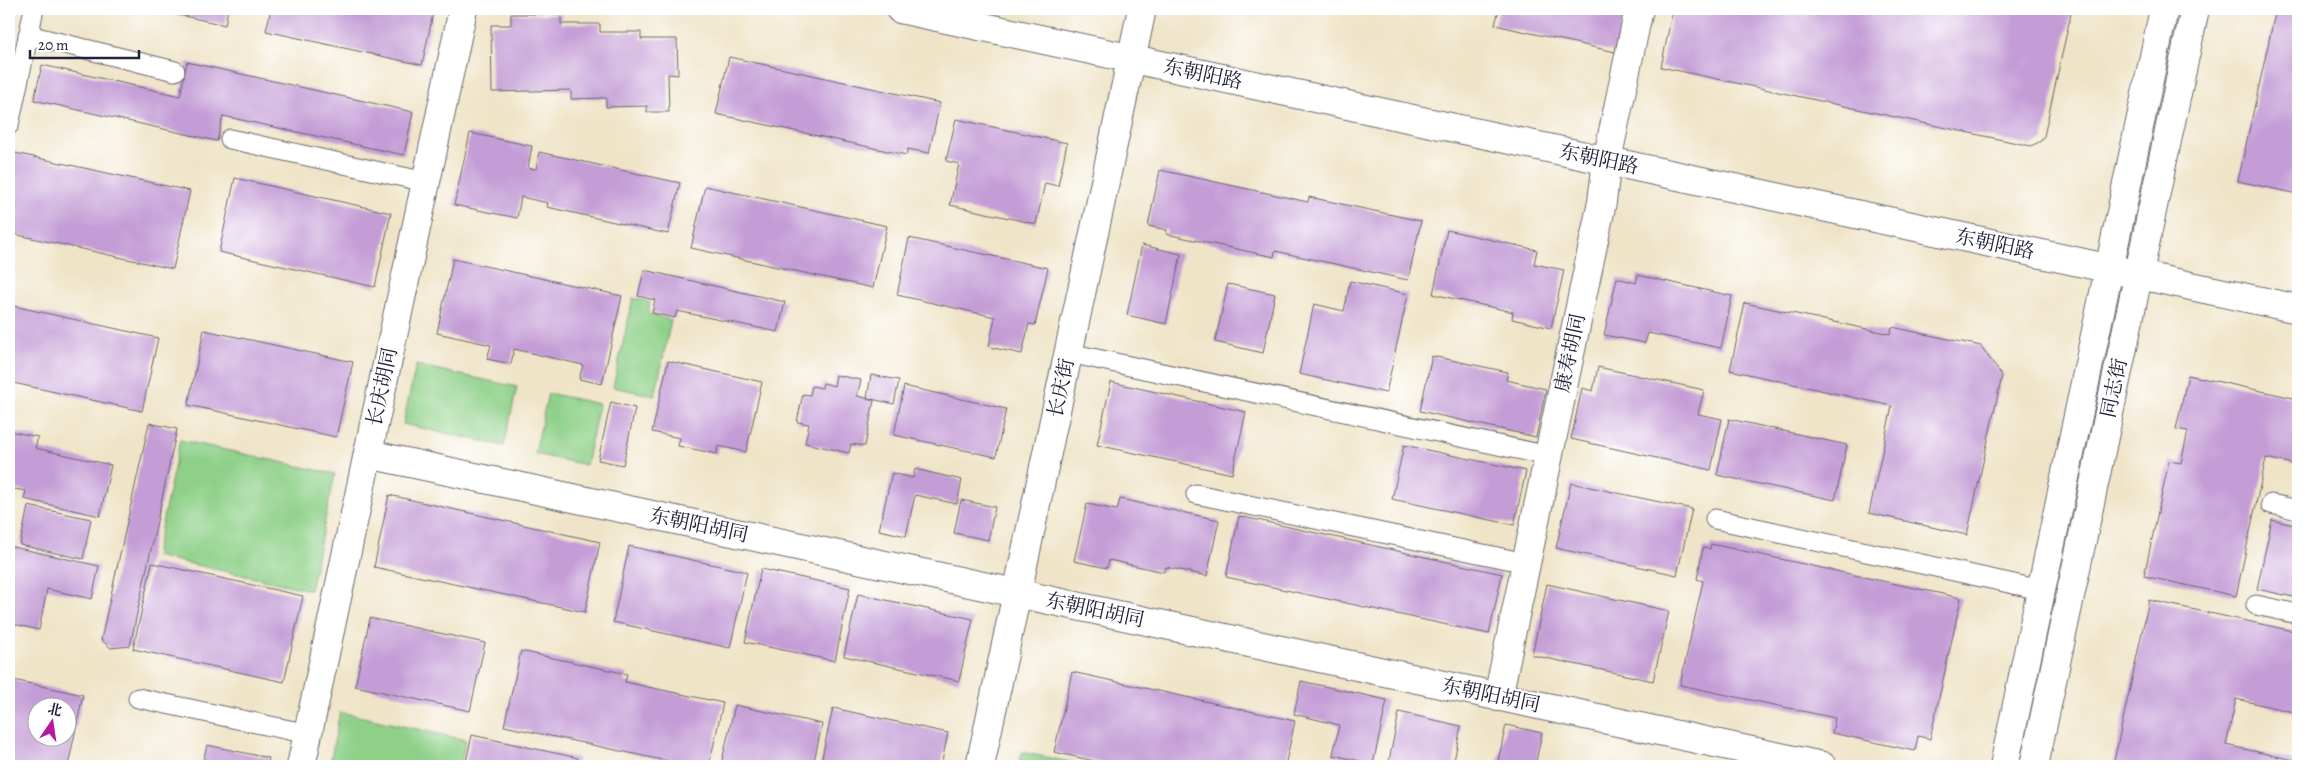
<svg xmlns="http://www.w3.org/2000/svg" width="2307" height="775" font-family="Alegreya,'Noto Serif SC',serif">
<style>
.green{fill:#8ed088;stroke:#587962}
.building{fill:#c49dd6;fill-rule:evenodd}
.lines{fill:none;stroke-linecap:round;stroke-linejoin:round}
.service-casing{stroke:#6a666c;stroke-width:21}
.minor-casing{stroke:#6a666c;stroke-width:30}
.tertiary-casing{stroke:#6a666c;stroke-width:30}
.secondary-casing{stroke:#6a666c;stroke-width:30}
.service{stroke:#fff;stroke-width:19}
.minor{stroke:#fff;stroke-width:28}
.tertiary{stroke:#fff;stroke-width:28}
.secondary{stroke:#fff;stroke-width:28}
.labels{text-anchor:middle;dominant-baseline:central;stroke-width:4.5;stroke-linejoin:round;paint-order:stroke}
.street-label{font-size:20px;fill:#22223b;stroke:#fff}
</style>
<rect width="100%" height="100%" fill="#fff"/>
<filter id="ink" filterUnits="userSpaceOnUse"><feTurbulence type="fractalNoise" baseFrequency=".02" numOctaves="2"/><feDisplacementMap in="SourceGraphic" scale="10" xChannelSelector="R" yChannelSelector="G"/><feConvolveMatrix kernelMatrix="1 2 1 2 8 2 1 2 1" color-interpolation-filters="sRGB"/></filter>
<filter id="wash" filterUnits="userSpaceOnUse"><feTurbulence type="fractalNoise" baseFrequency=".0096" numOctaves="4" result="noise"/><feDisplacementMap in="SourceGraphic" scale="20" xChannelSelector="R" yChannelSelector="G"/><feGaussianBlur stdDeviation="1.12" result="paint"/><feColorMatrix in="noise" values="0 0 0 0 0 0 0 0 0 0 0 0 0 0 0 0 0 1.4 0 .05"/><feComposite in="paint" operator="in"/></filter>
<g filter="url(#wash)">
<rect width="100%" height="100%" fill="#efe4c7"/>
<g class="green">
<polygon points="633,298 650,302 648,314 671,320 655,396 613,387"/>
<polygon points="416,365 517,387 504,446 403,424"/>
<polygon points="548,393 599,404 586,465 535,454"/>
<polygon points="180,440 335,474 310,590 155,556"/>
<polygon points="340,712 466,740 460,766 344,766 330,763"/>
<polygon points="1022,752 1088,766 1019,766"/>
</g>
<g id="blocks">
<g class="building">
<polygon points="152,9 228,9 225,25"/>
<polygon points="271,9 434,9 422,65 266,31"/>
<polygon points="1499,9 1625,9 1615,52 1495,25"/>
<polygon points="1673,9 2072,9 2044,136 2041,141 2031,146 1661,67"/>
<polygon points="2276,9 2298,9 2298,194 2238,181"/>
<polygon points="511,14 561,14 561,24 600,24 600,32 641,32 641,39 677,39 678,75 668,74 669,112 647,112 647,106 606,107 606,98 571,99 571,90 492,92 491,25 511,25"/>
<polygon points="729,57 940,103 929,153 908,149 906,155 716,114"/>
<polygon points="187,62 413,112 404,155 223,116 217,141 34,100 42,65 180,96"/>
<polygon points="956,119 1067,143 1058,186 1045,183 1036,224 950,205 959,164 946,161"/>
<polygon points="470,133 532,146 528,168 536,169 539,152 680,183 668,234 547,207 548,203 521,197 517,218 454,205"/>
<polygon points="15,153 190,191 173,269 9,233 9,182"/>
<polygon points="1160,170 1308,202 1309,197 1421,221 1408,280 1275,251 1274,257 1166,234 1167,230 1148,226"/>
<polygon points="235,178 391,213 375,287 219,252"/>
<polygon points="705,186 887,226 873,288 691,248"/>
<polygon points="1447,230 1537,250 1534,264 1564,270 1551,328 1512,319 1513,312 1433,294"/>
<polygon points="909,238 1048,268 1035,325 1029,324 1022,354 989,347 995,317 897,295"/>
<polygon points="1142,245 1181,254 1166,324 1127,315"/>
<polygon points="453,259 622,296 602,384 579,379 583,365 514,349 511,364 487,359 491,345 437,333"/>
<polygon points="644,270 785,302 778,332 677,311 675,318 652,313 655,300 638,296"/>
<polygon points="1638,275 1732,296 1721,348 1648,333 1645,343 1604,335 1617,278 1636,283"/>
<polygon points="1350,281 1408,294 1386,393 1299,374 1314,304 1344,311"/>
<polygon points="1228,284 1275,294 1263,353 1215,342"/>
<polygon points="1745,303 1890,334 1892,327 1981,346 2002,376 1967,535 1869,513 1892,406 1730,370"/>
<polygon points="9,305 158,338 142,411 9,382"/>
<polygon points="204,330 353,362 336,437 188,405"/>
<polygon points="1432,356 1508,372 1506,380 1546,389 1536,437 1420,411"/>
<polygon points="668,361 762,382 746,452 718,446 717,454 678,446 680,438 652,432"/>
<polygon points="1598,367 1704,390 1698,414 1722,419 1711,470 1571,439 1582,388 1593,391"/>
<polygon points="836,375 861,380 857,396 874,400 865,446 851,444 849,453 805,443 809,424 797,422 803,394 810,395 812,386 822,388 823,383 834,386"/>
<polygon points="871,375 899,380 894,404 867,398"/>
<polygon points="2188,375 2298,399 2298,465 2266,458 2236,596 2144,576 2169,461 2181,463 2188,431 2176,429"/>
<polygon points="1111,382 1246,412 1232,474 1097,445"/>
<polygon points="904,386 1006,409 996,457 894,435"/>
<polygon points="611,402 635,408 623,465 598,460"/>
<polygon points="1729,419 1847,445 1835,500 1717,475"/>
<polygon points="149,423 177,429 130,646 111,648 101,640"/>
<polygon points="9,431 38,437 35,448 111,465 100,516 24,499 26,491 9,488"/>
<polygon points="1404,445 1526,471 1514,525 1392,499"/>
<polygon points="915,469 962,480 957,504 915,495 906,536 879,530 892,473 913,478"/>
<polygon points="1571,483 1692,509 1677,575 1556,548"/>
<polygon points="389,495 600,542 585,612 374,567"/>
<polygon points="1120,499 1219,520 1207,576 1166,567 1164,572 1109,560 1107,568 1074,561 1087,504 1117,510"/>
<polygon points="961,500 995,507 988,540 954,533"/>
<polygon points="28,506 91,519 83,559 20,545"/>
<polygon points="1239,516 1502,574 1489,634 1226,577"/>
<polygon points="2272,520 2298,526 2298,598 2257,589"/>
<polygon points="1711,544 1961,598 1930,739 1918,736 1915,751 1832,733 1835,718 1680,685 1703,581 1697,579 1703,548 1710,549"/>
<polygon points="9,546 99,566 92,599 47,589 39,630 9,623"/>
<polygon points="629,546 747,572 730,648 613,622"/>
<polygon points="152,563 303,596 284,682 133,649"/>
<polygon points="761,569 850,588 835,661 745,642"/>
<polygon points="1547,584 1669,611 1653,681 1532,655"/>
<polygon points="858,594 973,619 959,681 844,656"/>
<polygon points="2149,600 2298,632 2298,713 2236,699 2226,745 2298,761 2298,766 2113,766"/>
<polygon points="370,618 485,643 470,711 355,686"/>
<polygon points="521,651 627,674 625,682 723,703 709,766 690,766 504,726"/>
<polygon points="1072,672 1295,721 1285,766 1117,766 1054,752"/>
<path d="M9,679L83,695L68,766H9ZM38,708H68V738H38Z"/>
<polygon points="1301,681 1387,700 1373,764 1333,755 1339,725 1294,714"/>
<polygon points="735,705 822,724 813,766 721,765"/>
<polygon points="833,708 948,733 941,766 820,766"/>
<polygon points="1399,712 1461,726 1453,766 1388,766"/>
<polygon points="1506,725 1542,733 1535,766 1497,766"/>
<polygon points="472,735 578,758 577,766 465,766"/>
<polygon points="207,745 269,758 267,766 202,766"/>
</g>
</g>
</g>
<g filter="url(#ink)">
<use href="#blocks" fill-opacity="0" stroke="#6a666c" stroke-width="1"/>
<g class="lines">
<g class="service-casing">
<g id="service">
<polyline points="28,35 175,71"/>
<polyline points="9,125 34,9"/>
<polyline points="230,139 426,182"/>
<polyline points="1069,353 1549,456"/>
<polyline points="1196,494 1526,563"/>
<polyline points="2271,504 2298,510"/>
<polyline points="1715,519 2041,590"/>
<polyline points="2256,605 2298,614"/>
<polyline points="138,698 308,734"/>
</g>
</g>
<g class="minor-casing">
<g id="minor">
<polyline points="368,454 1822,766"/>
<polyline points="1498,697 1602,202 1607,160 1639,9"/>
<polyline points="301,766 463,9"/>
</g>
</g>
<g class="tertiary-casing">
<g id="tertiary">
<polyline points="900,9 2298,309"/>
<polyline points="980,766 1142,9"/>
</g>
</g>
<g class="secondary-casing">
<g id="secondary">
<polyline points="2004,766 2164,9"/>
<polyline points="2034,766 2195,9"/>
</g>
</g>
<use href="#service" class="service"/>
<use href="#minor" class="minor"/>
<use href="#tertiary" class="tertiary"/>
<use href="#secondary" class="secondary"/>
</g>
</g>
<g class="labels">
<g class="street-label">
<text transform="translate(1203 74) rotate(12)">东朝阳路</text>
<text transform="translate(1599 159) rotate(12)">东朝阳路</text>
<text transform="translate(1995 244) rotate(12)">东朝阳路</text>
<text transform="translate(1570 353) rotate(-78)">康寿胡同</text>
<text transform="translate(382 387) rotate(-78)">长庆胡同</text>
<text transform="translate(1061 388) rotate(-78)">长庆街</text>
<text transform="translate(2114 388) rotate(-78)">同志街</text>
<text transform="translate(699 525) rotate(12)">东朝阳胡同</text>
<text transform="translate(1095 610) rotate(12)">东朝阳胡同</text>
<text transform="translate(1491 695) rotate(12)">东朝阳胡同</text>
</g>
</g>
<rect width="2307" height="775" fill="none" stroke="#fff" stroke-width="30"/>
<g transform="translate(52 722) rotate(13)"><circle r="24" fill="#ffffff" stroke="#a7a7b1"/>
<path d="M0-4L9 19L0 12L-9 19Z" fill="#b5179e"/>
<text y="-8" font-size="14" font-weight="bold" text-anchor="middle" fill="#22223b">北</text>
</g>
<path d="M30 50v8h109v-8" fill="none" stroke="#22223b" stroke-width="2.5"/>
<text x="38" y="50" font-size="15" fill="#22223b" stroke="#ffffff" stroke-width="4" paint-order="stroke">20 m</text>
</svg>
